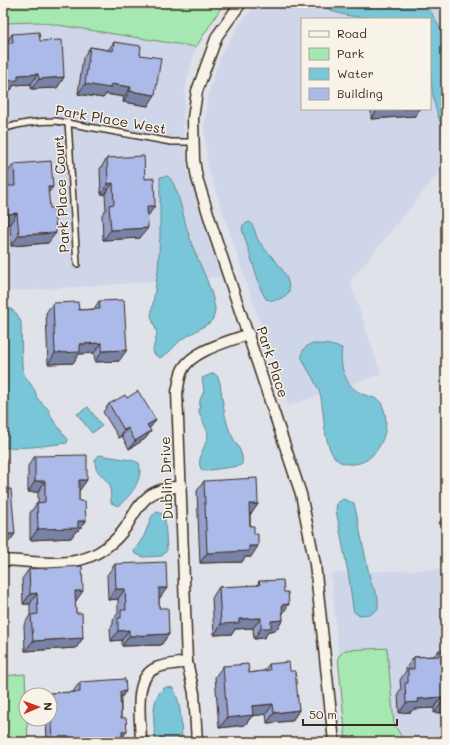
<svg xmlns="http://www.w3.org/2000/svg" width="449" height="745" font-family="Mali,sans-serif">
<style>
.built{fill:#d0d6e9;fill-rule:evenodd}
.green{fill:#a5e8b2;stroke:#708968}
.water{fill:#7ac6d9;stroke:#61888e}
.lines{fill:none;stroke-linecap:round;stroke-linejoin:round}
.lane-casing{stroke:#3b2a1e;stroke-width:8}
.street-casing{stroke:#3b2a1e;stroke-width:13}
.lane{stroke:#f7f3e8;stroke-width:5}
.street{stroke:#f7f3e8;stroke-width:10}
.wall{fill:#94a0c9;stroke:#3b2a1e}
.shaded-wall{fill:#7882a4;stroke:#3b2a1e}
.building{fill:#acbaea;stroke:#3b2a1e}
.labels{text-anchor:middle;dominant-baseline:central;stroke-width:3;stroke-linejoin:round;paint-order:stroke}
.street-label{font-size:14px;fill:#3b2a1e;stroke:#f7f3e8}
</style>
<rect width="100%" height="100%" fill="#e0e2e9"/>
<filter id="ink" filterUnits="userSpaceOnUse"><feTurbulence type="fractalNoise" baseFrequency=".025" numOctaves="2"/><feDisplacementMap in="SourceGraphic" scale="8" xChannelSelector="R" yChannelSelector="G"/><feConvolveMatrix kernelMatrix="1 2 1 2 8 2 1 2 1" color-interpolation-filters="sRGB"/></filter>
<g filter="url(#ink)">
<g class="built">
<path d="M258,3H442L446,8V164L350,281L381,374L288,406L208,168L204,128L208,94L221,54L244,18ZM302,19H430V109H302Z"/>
<polygon points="39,22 196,47 186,86 183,125 188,171 221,277 3,292 3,23"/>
<polygon points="446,569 446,737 346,742 331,573"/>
</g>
<g class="green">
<polygon points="3,3 224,3 196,47 39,22 3,23"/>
<polygon points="387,648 394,724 403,739 446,737 446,742 346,742 338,657 345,650"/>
<polygon points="25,674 28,742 3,742 3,676"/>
</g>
<g class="water">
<path d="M321,3H422L431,12L446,39V136C427,96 430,62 430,19C406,19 336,23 321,3Z"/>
<path d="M167,176C177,180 184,221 188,232C195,258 211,282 215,308C215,313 214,318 211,322L181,340L168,353L160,358L154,354L153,350L157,333L151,316L158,270L160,236V177Z"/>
<path d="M250,222C256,228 255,238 261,244C272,259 290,271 289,292C283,299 275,302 266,299L261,290L242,229L243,225Z"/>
<polygon points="3,303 17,314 21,322 22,365 24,374 35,391 37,398 48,409 53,420 68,440 67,443 32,447 3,448"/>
<path d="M310,344H325L342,348C339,367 345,388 365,395C371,397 378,398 381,403C396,428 375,472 343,463C322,457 325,411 320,394C316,381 307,370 302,358C301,351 304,348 310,344Z"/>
<path d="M214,373L218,377L220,383C223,401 224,422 233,438C238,447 244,454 242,464L239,466L203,471C193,462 208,444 208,433L199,412L200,400L204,391L202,378Z"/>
<polygon points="88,407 102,426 92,433 77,414"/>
<path d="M99,455L131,460L139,463C144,479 130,497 118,506L111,503L110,485L96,469L95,460Z"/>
<polygon points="343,499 354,503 371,583 378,597 378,609 371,614 359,615 354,612 353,608 349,578 336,510 337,503"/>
<polygon points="157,512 163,514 165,519 167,550 162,556 144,557 135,554 134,551 144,536 152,516"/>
<path d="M166,687L173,688C182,703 181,725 182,742H156C154,727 149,695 166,687Z"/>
</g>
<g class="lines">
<g class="lane-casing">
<g id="lane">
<polyline points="68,122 77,264"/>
<path d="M3,129C20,123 37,121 56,121L171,142H192"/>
</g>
</g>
<g class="street-casing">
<g id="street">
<polyline points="241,3 217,36 197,91 193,118 194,160 197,178 215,236 301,494 315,564 334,742"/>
<path d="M3,560C27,561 55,566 79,560C97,556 115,543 126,527C133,516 138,504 149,496C158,489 170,488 181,486"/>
<path d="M141,742C141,721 132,678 156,668C165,664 177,664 187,662"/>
<path d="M197,742L194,693L187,662L177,392C179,385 179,377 182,371C190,351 230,341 249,334"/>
</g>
</g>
<use href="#lane" class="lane"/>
<use href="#street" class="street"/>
</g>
<g class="wall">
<polygon points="12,34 40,41 64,77 57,88 31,89 31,84 14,85 11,90 3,91 3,43 6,43"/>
<polygon points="114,42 140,55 148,106 123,102 124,97 106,94 103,98 78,94 83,58 90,47 108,50"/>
<polygon points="371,109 420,109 415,116 371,119"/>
<polygon points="107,158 145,179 148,216 147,216 140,238 103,240 102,215 106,209 105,194 101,194 100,169"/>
<polygon points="14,164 48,193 48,243 11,246 10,224 3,224 3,191 6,186 7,186 6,174"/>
<polygon points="99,301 119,361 95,362 94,353 79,354 73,363 48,364 46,313 53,303 79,310 94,309"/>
<polygon points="127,398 156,420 149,429 151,431 145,439 129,449 122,436 119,438 103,412 109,404"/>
<polygon points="35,456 80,490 79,490 79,501 86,521 78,531 76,531 71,538 30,540 30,513 37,503 38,503 38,492 28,492 28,466"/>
<polygon points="204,481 258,504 251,514 250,514 251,557 245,557 242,562 200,563 197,491"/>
<polygon points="446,513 446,530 439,523"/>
<polygon points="115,564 167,588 159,598 159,608 169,634 161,645 122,646 122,640 111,641 110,629 113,624 113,620 118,613 118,599 108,600 107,575"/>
<polygon points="29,569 76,601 75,601 76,613 83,638 76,648 25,651 24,625 30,615 30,604 23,604 22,579"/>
<polygon points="259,581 282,614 283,620 276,630 269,631 264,638 254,639 253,628 235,629 232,634 214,635 212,598 219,587 257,586"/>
<polygon points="439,650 446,712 434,713 434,708 414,709 411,712 399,713 398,693 401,689 400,680 406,671 406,668 414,657 434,656"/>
<polygon points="269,664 290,671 299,710 292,721 267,723 266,714 252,716 245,725 219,728 215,677 223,666 249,673 264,671"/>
<polygon points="80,682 126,691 121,698 121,718 127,731 122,738 122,742 47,742 46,719 50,719 50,695 48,695 50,693 74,692 74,690"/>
</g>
<g class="shaded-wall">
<polygon points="38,74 31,84 14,85 11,90 3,91 3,81 18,75"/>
<polygon points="64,77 57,88 31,89 39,79"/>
<polygon points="85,84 111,84 131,87 124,97 106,94 103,98 78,94"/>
<polygon points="130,91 155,95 148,106 123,102"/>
<polygon points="378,109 420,109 415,116 371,119"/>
<polygon points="113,183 105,194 101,194 108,184"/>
<polygon points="48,187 53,187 45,197"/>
<polygon points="147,206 155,206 148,216 139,216"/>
<polygon points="17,213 10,224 3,224 3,221 8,214"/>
<polygon points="148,228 140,238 103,240 111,230"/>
<polygon points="56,233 48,243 11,246 19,235"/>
<polygon points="102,343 94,353 79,354 73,363 48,364 55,353 80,344"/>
<polygon points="127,350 119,361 95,362 102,351"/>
<polygon points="156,420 150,428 142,433 147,425"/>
<polygon points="128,428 122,436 119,438 124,430"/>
<polygon points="151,431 145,439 129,449 135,441"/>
<polygon points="79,480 87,480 80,490 71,490"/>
<polygon points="35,481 45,481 38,492 28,492"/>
<polygon points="249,504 258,504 251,514 242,514"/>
<polygon points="78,521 86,521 78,531 76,531 71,538 30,540 38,529"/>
<polygon points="3,534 15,534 9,542 3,542"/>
<polygon points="249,546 258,546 251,557 245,557 242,562 200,563 207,553"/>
<polygon points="159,588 167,588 160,598 151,598"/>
<polygon points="116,589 125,589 118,599 108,600"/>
<polygon points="75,591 83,591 76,601 67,602"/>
<polygon points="37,593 30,604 23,604 30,594"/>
<polygon points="289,604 282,615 282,605"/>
<polygon points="261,618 253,628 235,629 232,634 214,635 221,624 239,619"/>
<polygon points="283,620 276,630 269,631 264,638 254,639 261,628 271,621"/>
<polygon points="129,630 122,640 111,641 118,631"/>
<polygon points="169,634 161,645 122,646 129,636"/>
<polygon points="83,638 76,648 25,651 33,641"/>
<polygon points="126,691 120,699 120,692"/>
<polygon points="442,697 434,708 414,709 411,712 399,713 406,703 418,699"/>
<polygon points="442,702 446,702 446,712 434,713"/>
<polygon points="273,704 266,714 252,716 245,725 219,728 227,718 252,706"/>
<polygon points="299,710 292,721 267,723 274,713"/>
<polygon points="122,731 127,731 121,739"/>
<polygon points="82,738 79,742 51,742 53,739"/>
</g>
<g class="building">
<polygon points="39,32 40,41 62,40 64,77 39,79 38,74 18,75 18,80 3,81 3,43 13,43 12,34"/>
<polygon points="114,42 141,46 140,55 161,58 155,95 130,91 131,87 111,84 110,88 85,84 90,47 113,51"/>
<polygon points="144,156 145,179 154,178 155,206 147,206 148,228 111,230 109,205 114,204 113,183 108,184 107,158"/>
<polygon points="51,161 53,187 48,187 50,208 54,208 56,233 19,235 17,213 8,214 6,186 15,186 14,164"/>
<polygon points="124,300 127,350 102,351 102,343 80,344 80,352 55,353 53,303 78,302 79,310 100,309 99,301"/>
<polygon points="138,391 156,420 147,425 151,431 135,441 128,428 124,430 109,404 125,395 127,398"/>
<polygon points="87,455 87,480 79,480 79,501 85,501 86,521 78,521 78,528 38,529 37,503 45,502 45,481 35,481 35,456"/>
<polygon points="3,458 6,458 6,489 11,489 15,534 3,534"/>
<polygon points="257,478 258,504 249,504 250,526 254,526 254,534 258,534 258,546 249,546 249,551 207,553 204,481"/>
<polygon points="166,562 167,588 159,588 159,608 168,608 169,634 129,636 129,630 118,631 118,618 121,618 121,610 126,610 125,589 116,589 115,564"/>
<polygon points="82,566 83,591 75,591 76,613 82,613 83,638 33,641 31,615 38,614 37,593 30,594 29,569"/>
<polygon points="283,580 284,592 288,592 289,604 282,605 283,620 271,621 271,628 261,628 261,618 239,619 239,623 221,624 219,587 260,585 259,581"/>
<polygon points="439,650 446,650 446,702 442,702 442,697 418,699 419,702 406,703 405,683 408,683 408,669 414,669 414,657 439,656"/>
<polygon points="289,662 290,671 295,671 299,710 274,713 273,704 252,706 253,715 227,718 223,666 248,664 249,673 270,670 269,664"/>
<polygon points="125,679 126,691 120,692 121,718 126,718 127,731 122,731 122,742 82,742 82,738 53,739 50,693 80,692 80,682"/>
</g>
</g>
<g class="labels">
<g class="street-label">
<text transform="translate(111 119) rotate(10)">Park Place West</text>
<text transform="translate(61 194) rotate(-93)">Park Place Court</text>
<text transform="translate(273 362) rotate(72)">Park Place</text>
<text transform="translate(166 478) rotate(-92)">Dublin Drive</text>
</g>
</g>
<rect width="449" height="745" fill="none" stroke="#f7f3e8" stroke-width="16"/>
<rect x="8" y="8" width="433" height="729" fill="none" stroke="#3b2a1e" stroke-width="1.5" filter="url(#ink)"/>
<rect x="301" y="18" width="130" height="92" fill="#f7f3e8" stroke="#aca397"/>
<rect x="309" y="31" width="20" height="6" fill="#f7f3e8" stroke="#aca397"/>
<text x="337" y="38" font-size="12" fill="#3b2a1e">Road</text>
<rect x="309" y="48" width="20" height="12" fill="#a5e8b2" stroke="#aca397"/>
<text x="337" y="58" font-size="12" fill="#3b2a1e">Park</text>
<rect x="309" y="68" width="20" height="12" fill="#7ac6d9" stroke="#aca397"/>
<text x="337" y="78" font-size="12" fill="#3b2a1e">Water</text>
<rect x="309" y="88" width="20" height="12" fill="#acbaea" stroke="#aca397"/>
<text x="337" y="98" font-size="12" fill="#3b2a1e">Building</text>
<g transform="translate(38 707) rotate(88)"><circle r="19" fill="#f7f3e8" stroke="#aca397"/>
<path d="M0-3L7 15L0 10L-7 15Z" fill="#c8321e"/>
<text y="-6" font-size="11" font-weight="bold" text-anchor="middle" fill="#3b2a1e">N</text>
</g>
<path d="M303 719v6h94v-6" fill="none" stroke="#3b2a1e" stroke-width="2"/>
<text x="309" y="719" font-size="12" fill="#3b2a1e" stroke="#f7f3e8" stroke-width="3" paint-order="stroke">50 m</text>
</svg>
